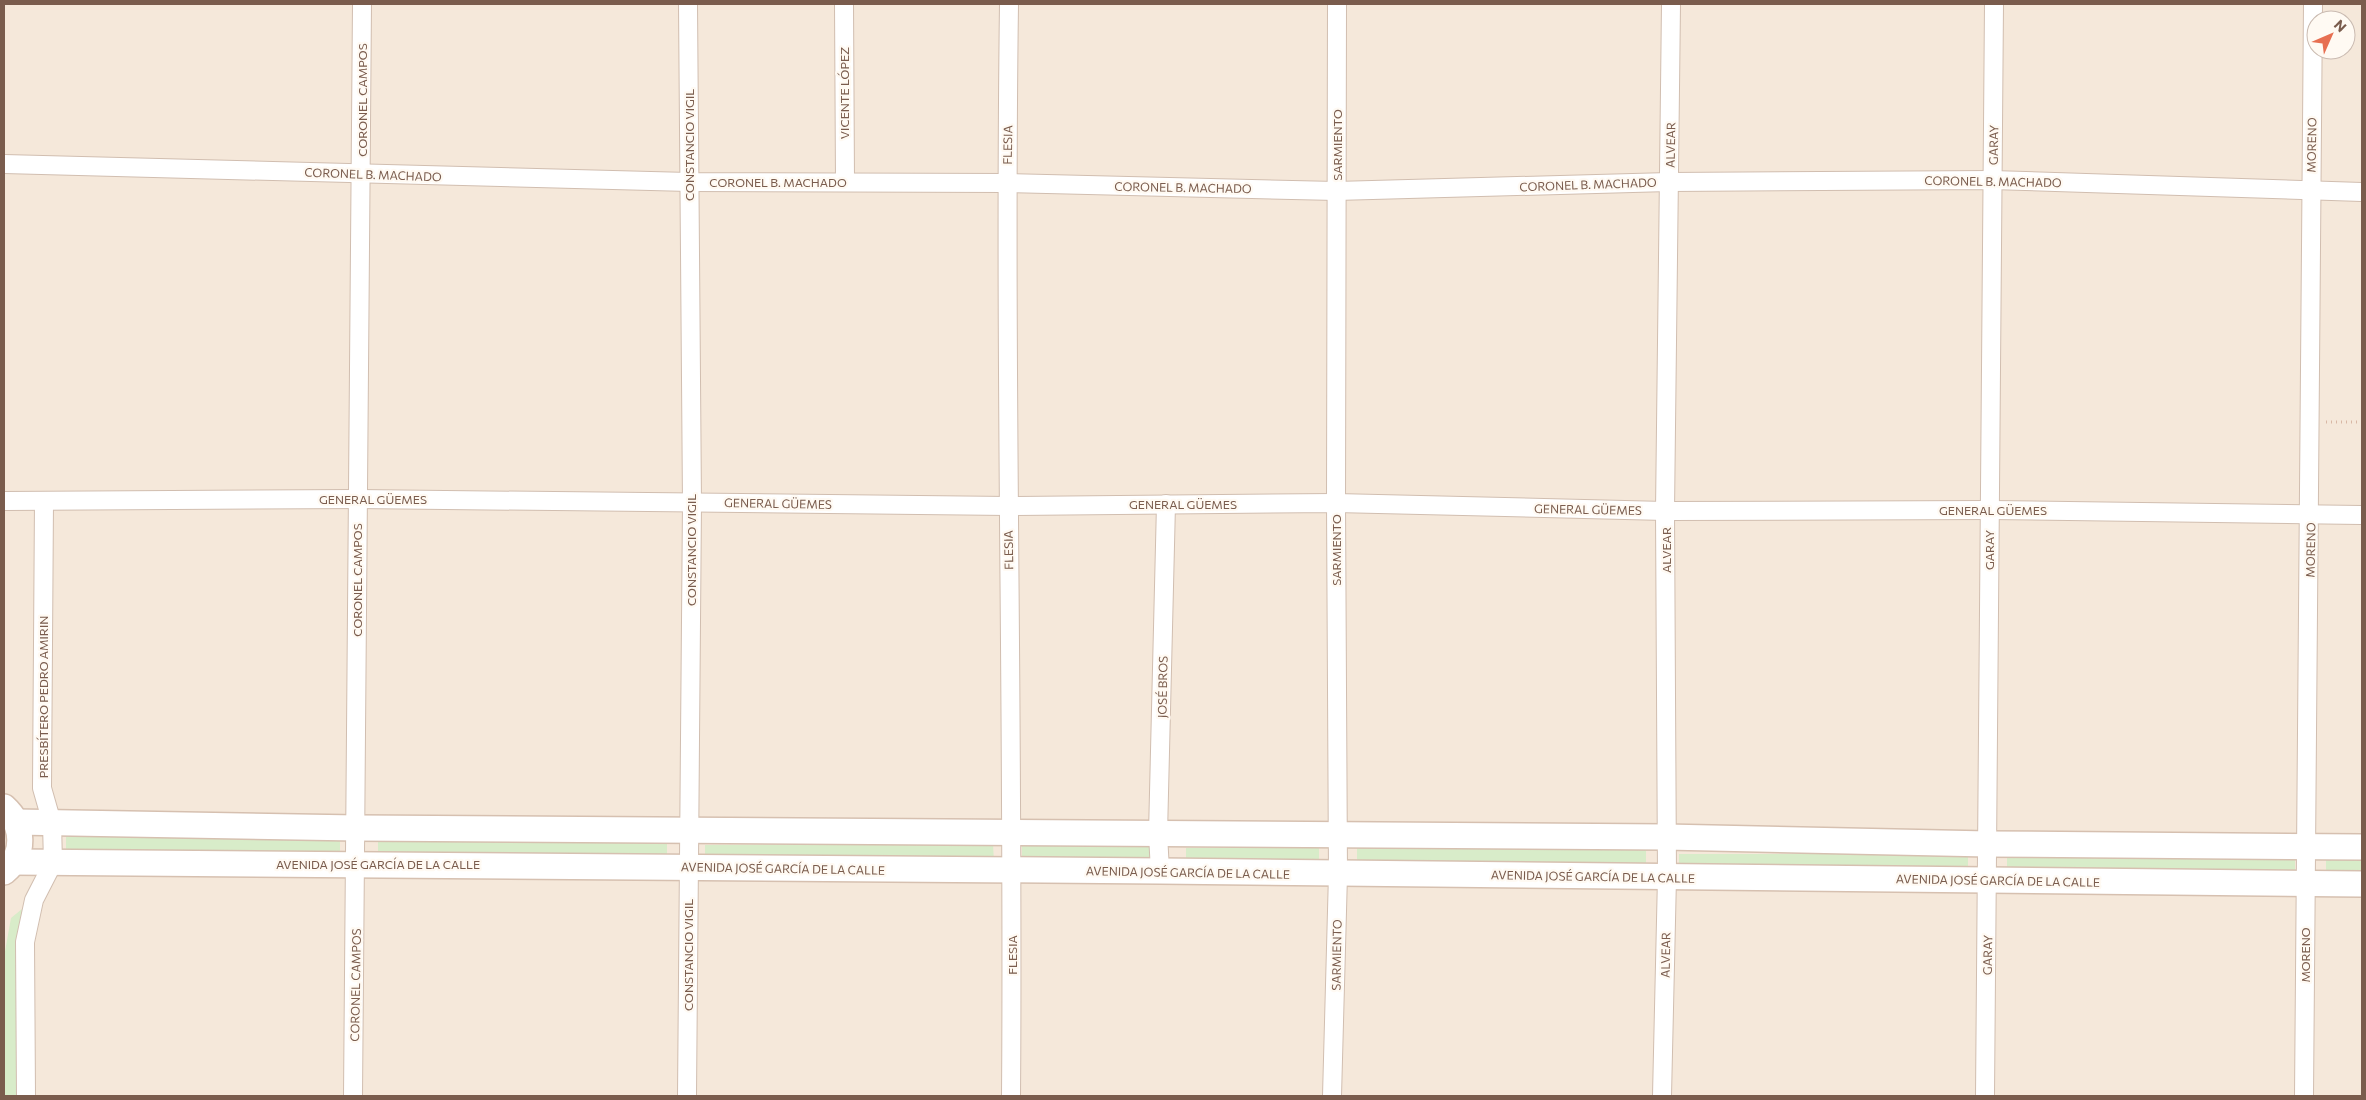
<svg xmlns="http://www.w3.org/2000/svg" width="2366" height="1100" font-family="Commissioner,sans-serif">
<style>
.residential{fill:#f5e8da;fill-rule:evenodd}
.green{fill:#d8ecc9}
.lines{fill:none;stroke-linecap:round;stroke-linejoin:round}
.minor-casing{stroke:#d1beb0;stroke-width:20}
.secondary-casing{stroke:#d6c0b0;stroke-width:28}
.path{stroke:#d9b8a5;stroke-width:3;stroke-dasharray:1 4;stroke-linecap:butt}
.minor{stroke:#fff;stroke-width:18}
.secondary{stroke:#fff;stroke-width:25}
.labels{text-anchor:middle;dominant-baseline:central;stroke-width:4.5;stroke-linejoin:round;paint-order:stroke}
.street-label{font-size:12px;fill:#7a5c4d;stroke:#fffaf3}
</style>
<rect width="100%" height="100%" fill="#fdf6ec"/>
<path class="residential" d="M4,4H2362V1096H4ZM2316,20H2346V50H2316Z"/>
<g class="green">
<polygon points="66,835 340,838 340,856 66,853"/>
<polygon points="378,840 667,840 667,857 378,858"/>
<polygon points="993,844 994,862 705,862 705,845"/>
<polygon points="1022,845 1155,846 1155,863 1022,863"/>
<polygon points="1186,848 1319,848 1319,866 1186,865"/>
<rect x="1357" y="848" width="289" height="18"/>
<rect x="2007" y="853" width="288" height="18"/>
<rect x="1679" y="854" width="289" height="18"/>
<rect x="2326" y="858" width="36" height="18"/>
<polygon points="22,909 18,959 16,1096 4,1096 4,957 11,918"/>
</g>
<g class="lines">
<g class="minor-casing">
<g id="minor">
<polyline points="844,4 845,182"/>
<path d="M1009,4C1004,368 1014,732 1011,1096"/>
<polyline points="4,164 689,182 1006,183 1336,191 1669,182 1992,180 2362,192"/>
<polyline points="4,501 358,499 1008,506 1336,503 1665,511 1990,510 2362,515"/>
<polyline points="1160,871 1158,834 1166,504"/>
<polyline points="26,1096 25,942 34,900 53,863 52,823 42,788 44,501"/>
<polyline points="353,1096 362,4"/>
<polyline points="687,1096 692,503 688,4"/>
<polyline points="1332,1096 1338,874 1336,503 1337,4"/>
<polyline points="1662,1096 1667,877 1665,511 1671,4"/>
<polyline points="1985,1096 1994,4"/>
<polyline points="2304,1096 2313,4"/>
</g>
</g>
<g class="secondary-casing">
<g id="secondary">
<path d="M4,807C24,825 26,854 4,872"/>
<polyline points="16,822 357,828 1666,837 1988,844 2362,847"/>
<polyline points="13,862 1160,871 2362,884"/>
</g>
</g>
<polyline class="path" points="2326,422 2362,422"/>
<use href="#minor" class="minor"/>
<use href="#secondary" class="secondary"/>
</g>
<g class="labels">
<g class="street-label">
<text transform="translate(844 93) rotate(-90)">VICENTE LÓPEZ</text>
<text transform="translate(362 100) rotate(-90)">CORONEL CAMPOS</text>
<text transform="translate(689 145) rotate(-90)">CONSTANCIO VIGIL</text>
<text transform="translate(1007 145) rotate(-89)">FLESIA</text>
<text transform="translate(1337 145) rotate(-90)">SARMIENTO</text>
<text transform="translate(1670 145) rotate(-89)">ALVEAR</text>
<text transform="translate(1993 145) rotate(-89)">GARAY</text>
<text transform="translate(2311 145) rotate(-89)">MORENO</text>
<text transform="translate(373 174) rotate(2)">CORONEL B. MACHADO</text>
<text transform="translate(1993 181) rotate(1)">CORONEL B. MACHADO</text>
<text x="778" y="182">CORONEL B. MACHADO</text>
<text transform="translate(1588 184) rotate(-2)">CORONEL B. MACHADO</text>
<text transform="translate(1183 187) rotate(1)">CORONEL B. MACHADO</text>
<text x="373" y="499">GENERAL GÜEMES</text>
<text transform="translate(778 503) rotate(1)">GENERAL GÜEMES</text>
<text x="1183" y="504">GENERAL GÜEMES</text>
<text transform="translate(1588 509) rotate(1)">GENERAL GÜEMES</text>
<text x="1993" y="510">GENERAL GÜEMES</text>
<text transform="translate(691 550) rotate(-90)">CONSTANCIO VIGIL</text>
<text transform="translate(1008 550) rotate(-91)">FLESIA</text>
<text transform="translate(1336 550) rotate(-90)">SARMIENTO</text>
<text transform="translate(1666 550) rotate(-90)">ALVEAR</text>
<text transform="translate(1989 550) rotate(-90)">GARAY</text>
<text transform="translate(2310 550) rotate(-89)">MORENO</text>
<text transform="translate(357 580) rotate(-90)">CORONEL CAMPOS</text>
<text transform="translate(1162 687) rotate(-89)">JOSÉ BROS</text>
<text transform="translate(43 697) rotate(-90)">PRESBÍTERO PEDRO AMIRIN</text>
<text x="378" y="864">AVENIDA JOSÉ GARCÍA DE LA CALLE</text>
<text transform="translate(783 868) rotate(1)">AVENIDA JOSÉ GARCÍA DE LA CALLE</text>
<text transform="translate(1188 872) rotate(1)">AVENIDA JOSÉ GARCÍA DE LA CALLE</text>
<text transform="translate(1593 876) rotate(1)">AVENIDA JOSÉ GARCÍA DE LA CALLE</text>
<text transform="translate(1998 880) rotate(1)">AVENIDA JOSÉ GARCÍA DE LA CALLE</text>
<text transform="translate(688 955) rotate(-90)">CONSTANCIO VIGIL</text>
<text transform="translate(1012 955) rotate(-90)">FLESIA</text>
<text transform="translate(1336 955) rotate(-89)">SARMIENTO</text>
<text transform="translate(1665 955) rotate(-89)">ALVEAR</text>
<text transform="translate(1987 955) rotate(-89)">GARAY</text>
<text transform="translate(2305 955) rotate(-90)">MORENO</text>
<text transform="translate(355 985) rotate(-89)">CORONEL CAMPOS</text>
</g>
</g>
<rect width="2366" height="1100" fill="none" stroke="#7a5c4d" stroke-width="10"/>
<g transform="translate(2331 35) rotate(45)"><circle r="24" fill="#fffaf3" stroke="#cabbb1"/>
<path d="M0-4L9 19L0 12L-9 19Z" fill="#e76f51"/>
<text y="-8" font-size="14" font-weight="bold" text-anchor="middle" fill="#7a5c4d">N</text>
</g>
</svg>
